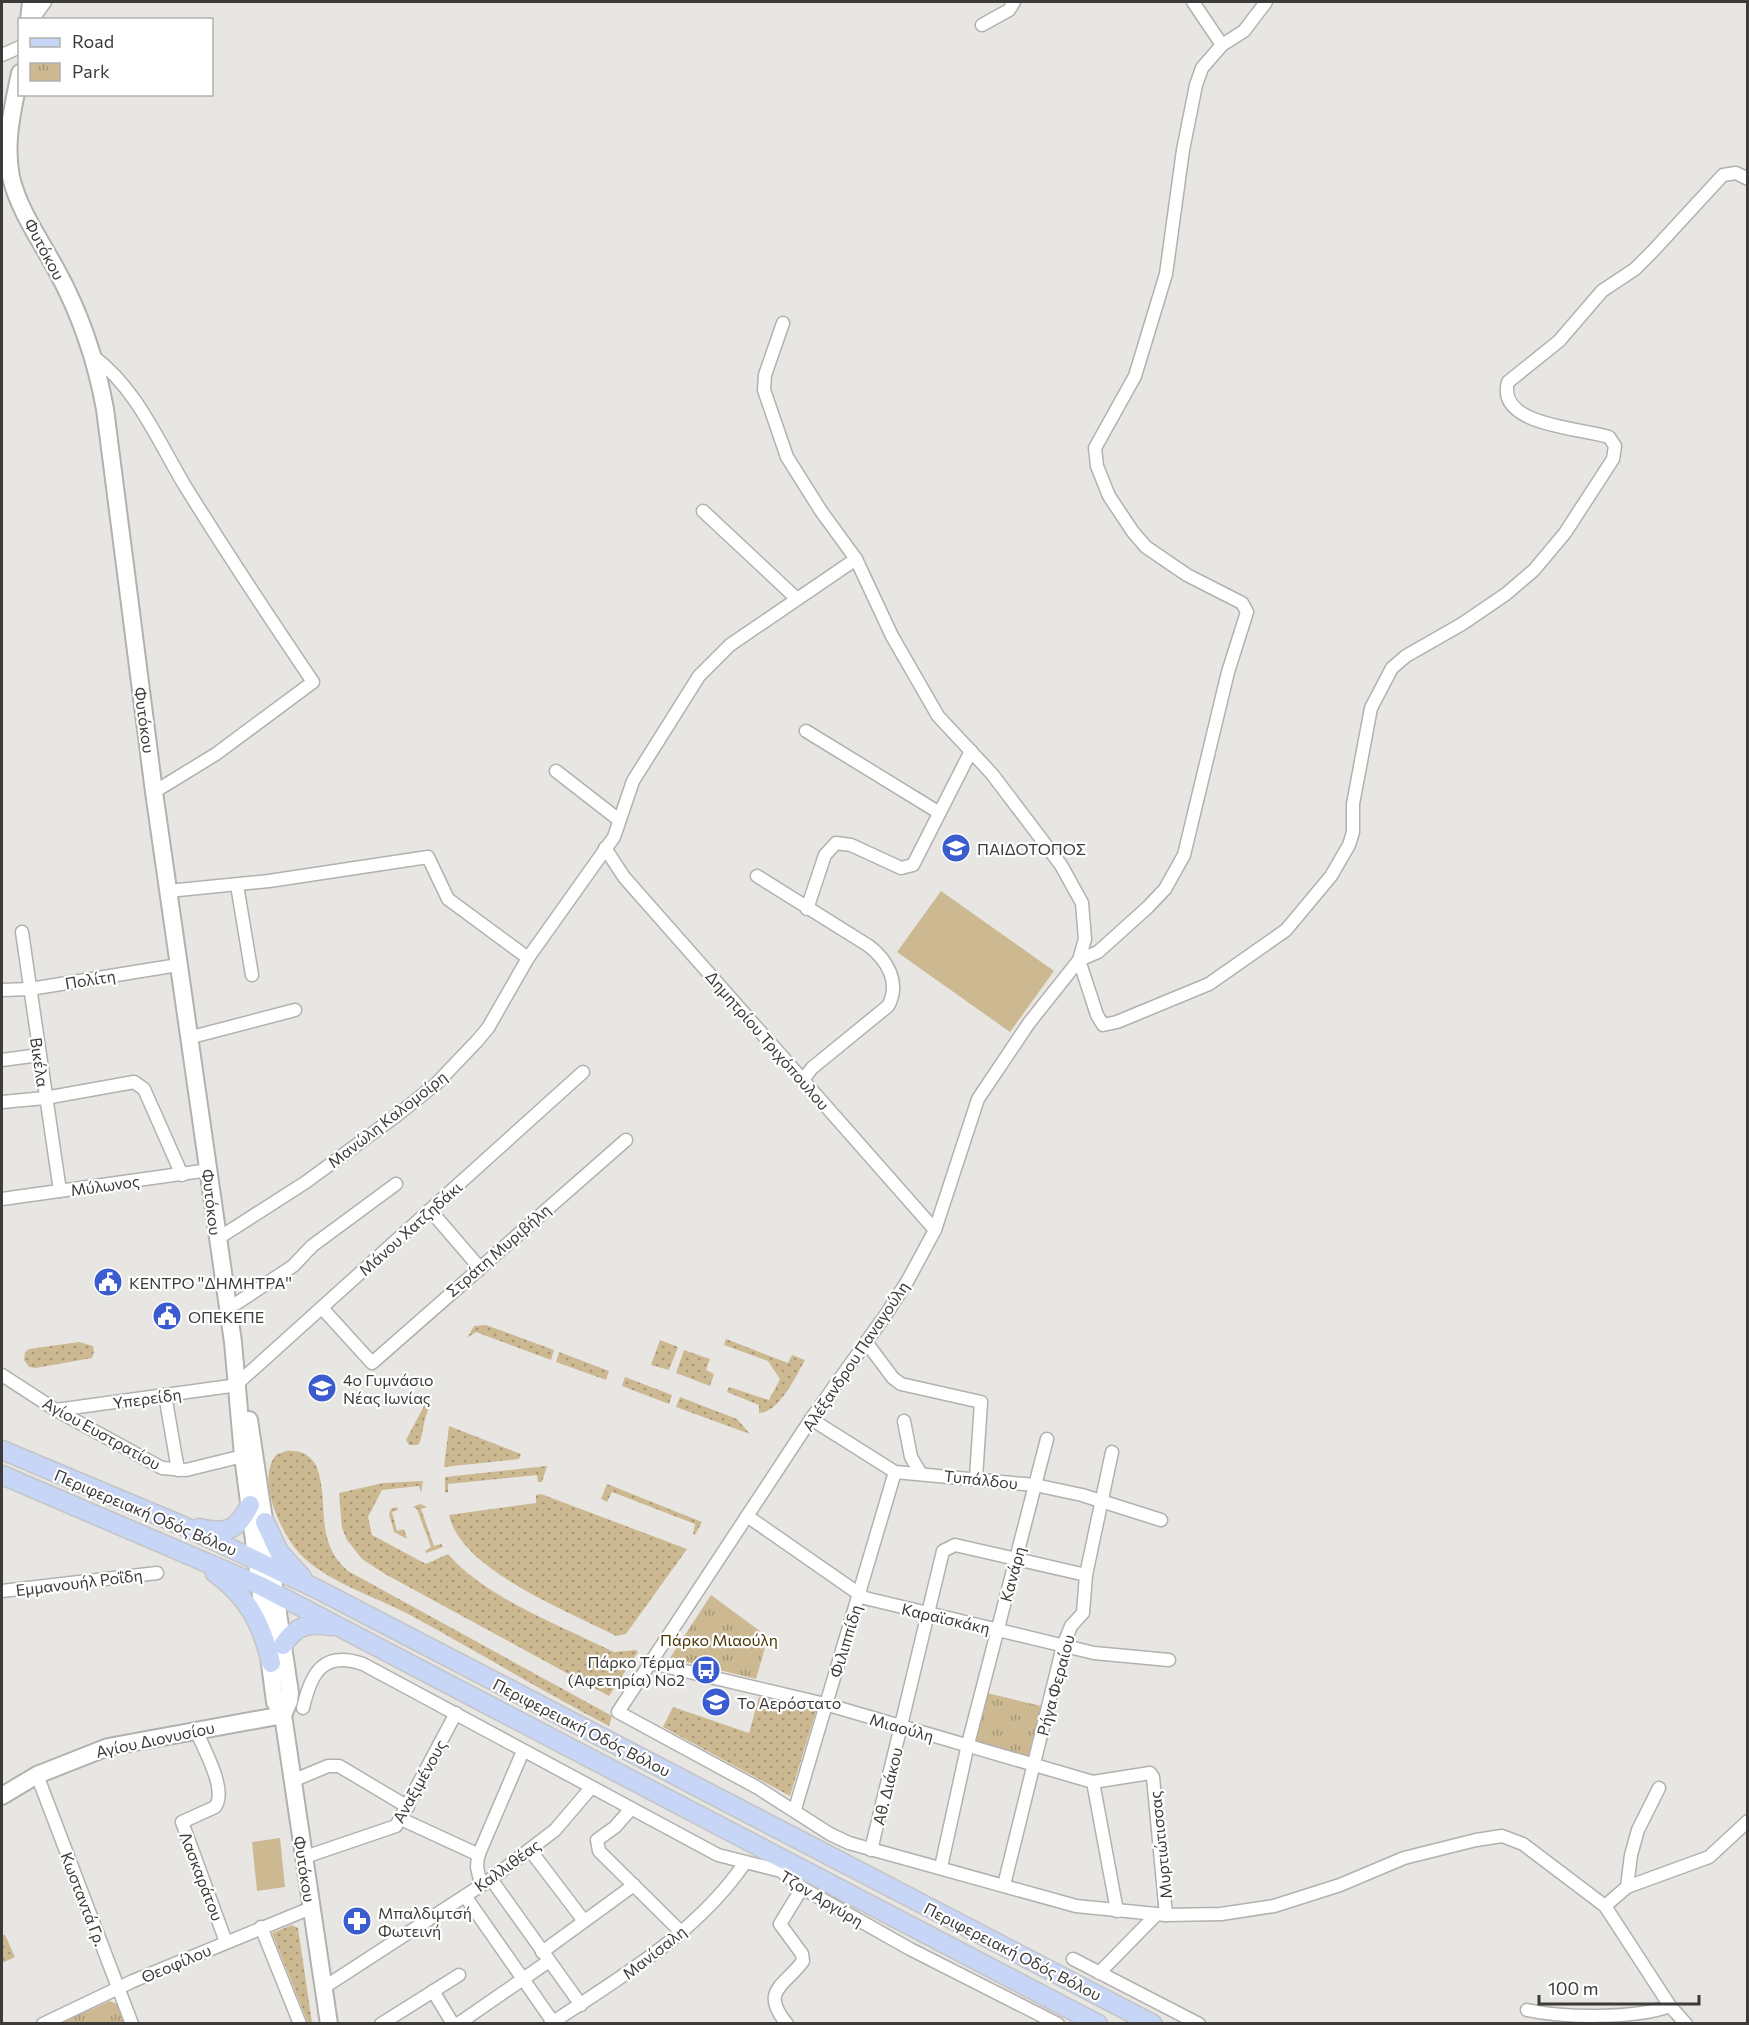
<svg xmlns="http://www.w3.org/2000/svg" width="1749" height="2025" font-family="Commissioner,sans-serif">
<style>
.grass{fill:url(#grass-dots)}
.park{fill:url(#park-tufts)}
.garden{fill:#ccb891}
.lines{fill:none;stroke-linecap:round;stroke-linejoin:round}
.street-casing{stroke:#b3b1af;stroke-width:15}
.secondary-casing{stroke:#b3b1af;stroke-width:20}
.primary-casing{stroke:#c4c4c4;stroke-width:21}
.street{stroke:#fff;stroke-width:12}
.secondary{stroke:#fff;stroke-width:16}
.primary{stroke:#c7d5f7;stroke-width:18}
.labels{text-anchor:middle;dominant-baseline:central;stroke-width:4.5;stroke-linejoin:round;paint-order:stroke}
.street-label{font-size:16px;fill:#3c3b3a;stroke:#fff}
.poi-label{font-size:16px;fill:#3c3b3a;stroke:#fff;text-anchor:start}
.park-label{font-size:16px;fill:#4b3500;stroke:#fff}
</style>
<defs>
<pattern id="grass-dots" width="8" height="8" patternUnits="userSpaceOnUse" patternTransform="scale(1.5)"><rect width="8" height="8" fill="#ccb891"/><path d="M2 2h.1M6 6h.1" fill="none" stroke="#a79777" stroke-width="1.8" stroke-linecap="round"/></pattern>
<pattern id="park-tufts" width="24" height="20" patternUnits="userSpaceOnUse" patternTransform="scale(1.5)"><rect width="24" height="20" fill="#ccb891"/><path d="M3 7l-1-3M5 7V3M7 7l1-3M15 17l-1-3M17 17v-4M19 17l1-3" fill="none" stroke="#a79777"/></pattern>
</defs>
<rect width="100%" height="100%" fill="#e8e6e3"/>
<g class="grass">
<polygon points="481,1271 484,1275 381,1365 378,1362"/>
<polygon points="486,1325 554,1350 551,1360 476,1332 467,1338 474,1326"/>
<path d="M726,1339L788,1363L792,1355L805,1360C796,1376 779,1413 759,1413V1405L727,1392L729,1387L769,1400L780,1379L768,1361L724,1345Z"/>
<polygon points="660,1340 678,1347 669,1370 651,1365"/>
<polygon points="79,1342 93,1346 94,1352 92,1358 36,1368 29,1367 24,1360 25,1352 29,1349"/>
<polygon points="684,1350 710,1359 706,1370 714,1374 710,1386 676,1373"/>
<polygon points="559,1352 609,1371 606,1380 556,1362"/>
<polygon points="625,1377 672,1395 669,1404 622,1386"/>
<polygon points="680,1397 737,1419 750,1434 676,1407"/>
<path d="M425,1404L429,1408C423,1419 423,1439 418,1445H409L406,1440Z"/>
<polygon points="449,1426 521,1454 519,1459 444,1467"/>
<path d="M286,1451C299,1450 309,1454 316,1465C331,1503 312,1539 348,1571L612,1716L609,1726C542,1691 478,1652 412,1616C377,1597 334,1585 304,1558C283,1539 255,1480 276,1455Z"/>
<polygon points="547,1466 542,1482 538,1482 537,1475 448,1484 448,1492 445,1493 445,1477"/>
<path d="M423,1481L421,1493L419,1486L382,1490L368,1517L372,1535L426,1564L448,1554C486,1598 561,1626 614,1652L636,1650L638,1652L609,1696L385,1574L362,1559L347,1540L342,1528L339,1493L383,1483Z"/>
<polygon points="607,1484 702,1522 695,1535 693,1534 695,1524 612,1492 607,1502 601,1499"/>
<path d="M541,1494L687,1549L626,1634L616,1636C568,1611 461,1570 449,1515L536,1503V1495Z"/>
<polygon points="420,1504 427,1507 421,1509 434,1546 441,1544 443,1547 426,1553 425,1551 431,1547 417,1509 413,1507"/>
<polygon points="397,1507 398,1510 392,1512 397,1531 404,1529 407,1539 394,1532 389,1514 391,1509"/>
<polygon points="759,1697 816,1711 790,1796 663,1727 673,1707 749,1733"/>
<polygon points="292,1925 298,1928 312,2023 308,2023 272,1933"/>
<polygon points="5,1935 15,1957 2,1963 2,1936"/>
</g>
<g class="park">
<polygon points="711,1595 768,1637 756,1679 670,1658"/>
<polygon points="987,1693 1045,1707 1033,1759 975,1745"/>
<polygon points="110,2001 117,2004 125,2023 61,2023"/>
</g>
<g class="garden">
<polygon points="941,891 1054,971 1010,1032 897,952"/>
<polygon points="280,1838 285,1887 257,1891 252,1842"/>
</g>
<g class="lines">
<g class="street-casing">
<g id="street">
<polyline points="1193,2 1222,45"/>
<path d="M1266,2L1244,31L1222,45L1202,68L1196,85L1183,150L1166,274L1135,376L1095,448L1097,466L1109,496L1133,532L1146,547L1187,575L1242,603L1247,612L1228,672L1184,855L1165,889L1148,907L1098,952L1079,960L1097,1015L1103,1025L1117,1022L1209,984L1286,930L1331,876L1349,845L1353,832V804L1371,708L1392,668L1406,656L1462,624L1506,594L1534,570L1565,533L1613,459L1615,446L1609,437C1582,428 1496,426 1508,382L1559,341L1602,291L1635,269L1652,252L1723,175L1736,173L1748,179"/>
<polyline points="32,20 45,2"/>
<polyline points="982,25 1009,10 1014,2"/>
<polyline points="2,55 20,47"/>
<polyline points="783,323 765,375 764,390 787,457 821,511 856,559 892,636 938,716 992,774 1061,865 1082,903 1085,939 1079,960 1029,1023 978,1099 935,1230 908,1280 887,1313 811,1419 618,1712 758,1788 830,1834 849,1843 1076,1906 1166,1915 1221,1914 1274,1906 1340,1885 1404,1858 1476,1840 1502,1836 1523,1844 1605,1906 1670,2006 1686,2024"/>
<path d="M93,356C137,389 158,441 185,486C226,552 269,617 313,682L216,754L154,792"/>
<polyline points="703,511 796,598"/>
<polyline points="806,731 938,812"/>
<polyline points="556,771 619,820"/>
<polyline points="605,848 624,877 935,1230"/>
<path d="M757,876L869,946C887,960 901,983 888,1006L812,1068L803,1080"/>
<polyline points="237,885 252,975"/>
<polyline points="168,891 269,881 428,857 448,899 528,958"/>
<polyline points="807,909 825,855 836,843 851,845 901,868 913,865 971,751"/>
<polyline points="22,932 60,1191"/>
<polyline points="2,990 30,989 178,965"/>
<polyline points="188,1038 295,1010"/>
<polyline points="2,1060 39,1055"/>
<polyline points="2,1102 45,1098 134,1082 144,1089 182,1175"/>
<polyline points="2,1199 209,1170"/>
<polyline points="430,1210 479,1267"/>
<polyline points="217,1239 306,1182 396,1116 436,1084 477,1041 488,1028 528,958 614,837 633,781 699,676 730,645 856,559"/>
<polyline points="227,1306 237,1303 293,1266 312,1246 396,1184"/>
<polyline points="322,1308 372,1363 626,1140"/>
<polyline points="866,1342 893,1378 901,1384 981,1402 976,1478"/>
<polyline points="2,1375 56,1410 162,1468 186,1470 243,1456"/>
<polyline points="238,1383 583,1072"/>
<polyline points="165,1395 178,1470"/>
<polyline points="56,1410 238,1385"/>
<polyline points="811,1419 895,1472 1035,1485 1082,1495 1161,1520"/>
<polyline points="904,1421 911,1457 921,1474"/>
<polyline points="747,1516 865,1598 1094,1653 1169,1660"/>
<polyline points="2,1591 157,1573"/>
<polyline points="651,1663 825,1704 1093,1782 1150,1773 1153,1777 1166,1915"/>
<path d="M303,1708C311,1673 323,1650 363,1664L718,1855L781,1871L802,1888L910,1949L1058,2024"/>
<path d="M196,1730C203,1748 228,1790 215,1807L182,1822L226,1942"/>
<polyline points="37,1775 132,2024"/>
<polyline points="292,1781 328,1766 339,1766 408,1807"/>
<polyline points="1093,1782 1117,1911"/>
<polyline points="795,1809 895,1472"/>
<polyline points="630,1810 615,1827 597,1840 599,1851 680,1931"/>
<polyline points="401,1819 479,1855"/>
<polyline points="530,1850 584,1921"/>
<polyline points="871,1850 943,1551 955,1545 1086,1575"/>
<polyline points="302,1858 396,1826 456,1713"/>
<polyline points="941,1867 968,1744 1047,1439"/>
<polyline points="491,1879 581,2005"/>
<polyline points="481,1885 477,1867 478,1856 523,1751"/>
<polyline points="1004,1885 1063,1646 1071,1626 1083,1613 1086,1575 1112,1452"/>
<polyline points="1627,1887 1631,1855 1638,1830 1659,1788"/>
<polyline points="465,1896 553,2022"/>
<polyline points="1605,1906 1627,1887 1709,1857 1748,1821"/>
<polyline points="261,1927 300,2024"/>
<polyline points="542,1952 634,1885"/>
<polyline points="1073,1959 1199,2024"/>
<polyline points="1099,1973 1156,1915"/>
<polyline points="323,1988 491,1879 555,1830 590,1789"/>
<polyline points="433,1991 453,2024"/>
<path d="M1527,2010C1563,2018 1636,2019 1670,2006"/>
<polyline points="43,2024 133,1981 311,1908"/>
<polyline points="381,2024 459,1975"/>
<polyline points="458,2024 549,1961"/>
<path d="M550,2024C619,1978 696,1934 744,1864"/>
<path d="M787,2024C759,1990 785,1986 803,1961L802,1954L780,1924L802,1888"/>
</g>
</g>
<g class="secondary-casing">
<g id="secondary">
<polyline points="29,20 31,2"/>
<path d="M20,73C13,108 4,141 11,177C19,211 41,241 57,271C81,315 96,360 105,409L154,792L233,1342L243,1456L275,1702L283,1715L329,2024"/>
<polyline points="249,1420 290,1693 289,1701 283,1715"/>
<polyline points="2,1796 37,1775 108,1747 283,1715"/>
</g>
</g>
<g class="primary-casing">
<g id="primary">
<polyline points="2,1450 181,1525 315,1588 1153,2024"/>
<polyline points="2,1475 261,1586 1098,2024"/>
<polyline points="265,1522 279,1552 302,1577"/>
<path d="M199,1528C228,1534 236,1531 250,1505"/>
<path d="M215,1573C248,1597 262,1624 271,1663"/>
<path d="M283,1645C297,1624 309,1623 332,1626"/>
</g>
</g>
<use href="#street" class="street"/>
<use href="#secondary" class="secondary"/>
<use href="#primary" class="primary"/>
</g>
<defs>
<g id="school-disc" transform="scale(1.5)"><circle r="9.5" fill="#3b5cce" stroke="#fff"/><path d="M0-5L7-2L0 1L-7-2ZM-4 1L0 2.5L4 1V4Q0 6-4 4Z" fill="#fff"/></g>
<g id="civic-disc" transform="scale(1.5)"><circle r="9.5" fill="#3b5cce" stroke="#fff"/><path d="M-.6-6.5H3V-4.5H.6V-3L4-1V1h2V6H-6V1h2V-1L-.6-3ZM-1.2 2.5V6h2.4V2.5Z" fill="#fff"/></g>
<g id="bus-disc" transform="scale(1.5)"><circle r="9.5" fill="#3b5cce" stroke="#fff"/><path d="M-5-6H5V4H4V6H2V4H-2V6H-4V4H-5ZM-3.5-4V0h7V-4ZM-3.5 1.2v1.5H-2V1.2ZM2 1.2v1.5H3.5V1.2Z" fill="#fff"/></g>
<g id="pharmacy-disc" transform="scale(1.5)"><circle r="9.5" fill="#3b5cce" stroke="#fff"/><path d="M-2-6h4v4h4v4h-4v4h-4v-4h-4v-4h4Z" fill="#fff"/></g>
</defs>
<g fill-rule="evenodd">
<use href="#school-disc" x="956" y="848"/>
<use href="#civic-disc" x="108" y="1282"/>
<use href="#civic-disc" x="167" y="1316"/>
<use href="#school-disc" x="322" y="1388"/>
<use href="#bus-disc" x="706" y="1670"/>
<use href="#school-disc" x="716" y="1702"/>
<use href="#pharmacy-disc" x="357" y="1921"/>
</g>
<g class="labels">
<g class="street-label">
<text transform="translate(45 249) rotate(62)">Φυτόκου</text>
<text transform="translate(145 720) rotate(82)">Φυτόκου</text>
<text transform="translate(90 979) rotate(-9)">Πολίτη</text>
<text transform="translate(768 1040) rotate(49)">Δημητρίου Τριχόπουλου</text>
<text transform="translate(40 1062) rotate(82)">Βικέλα</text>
<text transform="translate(387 1119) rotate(-38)">Μανώλη Καλομοίρη</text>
<text transform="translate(105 1185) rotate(-8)">Μύλωνος</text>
<text transform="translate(212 1202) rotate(83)">Φυτόκου</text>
<text transform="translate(410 1228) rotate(-42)">Μάνου Χατζηδάκι</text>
<text transform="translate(498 1250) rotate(-41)">Στράτη Μυριβήλη</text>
<text transform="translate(855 1356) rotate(-56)">Αλέξανδρου Παναγούλη</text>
<text transform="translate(147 1398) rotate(-8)">Υπερείδη</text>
<text transform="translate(102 1433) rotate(29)">Αγίου Ευστρατίου</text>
<text transform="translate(981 1479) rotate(6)">Τυπάλδου</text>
<text transform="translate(146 1512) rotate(23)">Περιφερειακή Οδός Βόλου</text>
<text transform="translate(1012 1574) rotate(-75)">Κανάρη</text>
<text transform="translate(79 1582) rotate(-7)">Εμμανουήλ Ροΐδη</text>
<text transform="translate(946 1618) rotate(13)">Καραϊσκάκη</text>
<text transform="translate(845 1641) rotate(-73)">Φιλιππίδη</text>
<text transform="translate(1055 1685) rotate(-75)">Ρήγα Φεραίου</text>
<text transform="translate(582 1727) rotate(27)">Περιφερειακή Οδός Βόλου</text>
<text transform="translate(902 1727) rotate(16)">Μιαούλη</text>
<text transform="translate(155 1739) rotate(-12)">Αγίου Διονυσίου</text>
<text transform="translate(419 1781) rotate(-61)">Αναξιμένους</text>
<text transform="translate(887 1786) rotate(-76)">Αθ. Διάκου</text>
<text transform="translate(1160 1845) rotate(-96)">Μυρτιώτισσας</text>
<text transform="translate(507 1865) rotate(-36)">Καλλιθέας</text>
<text transform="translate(305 1869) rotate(81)">Φυτόκου</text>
<text transform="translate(202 1876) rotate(69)">Λασκαράτου</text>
<text transform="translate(822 1898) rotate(31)">Τζον Αργύρη</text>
<text transform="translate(84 1899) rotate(69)">Κωσταντά Γρ.</text>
<text transform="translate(1013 1951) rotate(27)">Περιφερειακή Οδός Βόλου</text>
<text transform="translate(654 1952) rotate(-38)">Μανίσαλη</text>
<text transform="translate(176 1963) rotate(-23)">Θεοφίλου</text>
</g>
<g class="poi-label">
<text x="977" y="848">ΠΑΙΔΟΤΟΠΟΣ</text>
<text x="129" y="1282">ΚΕΝΤΡΟ ''ΔΗΜΗΤΡΑ''</text>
<text x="188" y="1316">ΟΠΕΚΕΠΕ</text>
<text x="343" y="1379">4ο Γυμνάσιο<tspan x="343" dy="18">Νέας Ιωνίας</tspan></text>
<text x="685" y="1661" text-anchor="end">Πάρκο Τέρμα<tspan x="685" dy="18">(Αφετηρία) Νο2</tspan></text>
<text x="737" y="1702">Το Αερόστατο</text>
<text x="378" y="1912">Μπαλδιμτσή<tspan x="378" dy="18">Φωτεινή</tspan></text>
</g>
<g class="park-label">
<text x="719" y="1639">Πάρκο Μιαούλη</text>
</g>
</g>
<rect width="1749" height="2025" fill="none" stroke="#3c3b3a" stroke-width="6"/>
<rect x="18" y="18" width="195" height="78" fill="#ffffff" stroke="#b1b1b0" stroke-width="1.5"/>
<rect x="30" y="38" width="30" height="9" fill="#c7d5f7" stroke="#b1b1b0" stroke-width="1.5"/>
<text x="72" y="48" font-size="18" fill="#3c3b3a">Road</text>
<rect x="30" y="63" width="30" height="18" fill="url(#park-tufts)" stroke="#b1b1b0" stroke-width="1.5"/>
<text x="72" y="78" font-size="18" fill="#3c3b3a">Park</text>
<path d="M1539 1995v9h160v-9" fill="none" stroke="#3c3b3a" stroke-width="3"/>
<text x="1548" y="1995" font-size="18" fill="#3c3b3a" stroke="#ffffff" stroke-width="4.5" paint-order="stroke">100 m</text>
</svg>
